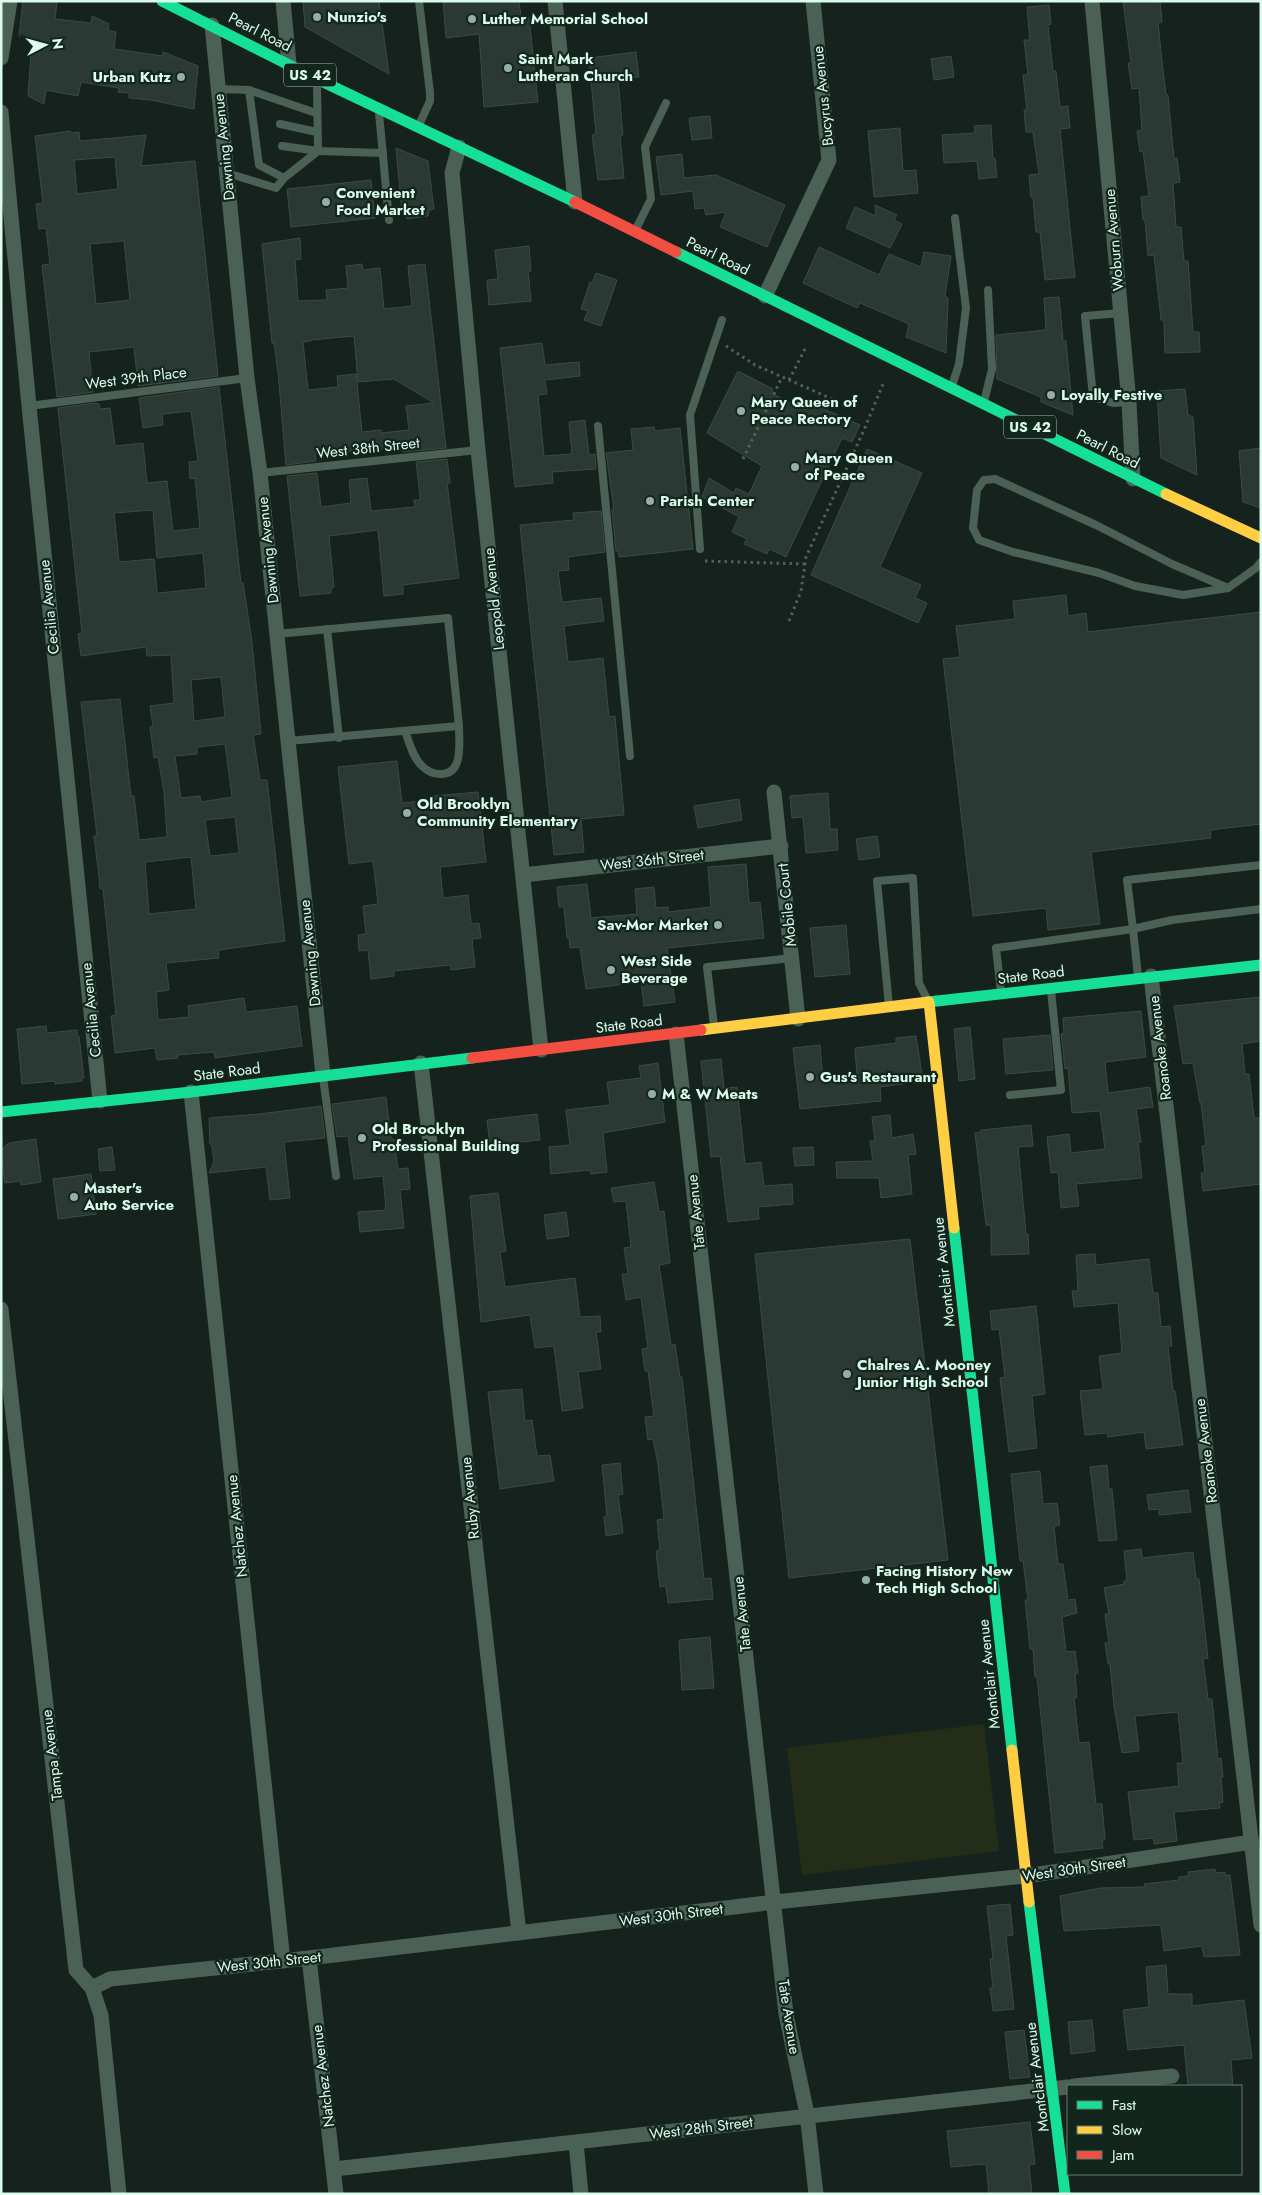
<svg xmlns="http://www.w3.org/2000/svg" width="1262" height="2195" font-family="Jost,sans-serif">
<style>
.green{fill:#232d17}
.building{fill:#2b3934;stroke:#3a4b44;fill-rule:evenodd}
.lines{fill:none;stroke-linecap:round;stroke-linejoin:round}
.path{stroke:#526352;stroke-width:3;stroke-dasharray:2.5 4;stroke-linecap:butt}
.lane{stroke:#4c6156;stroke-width:8}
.street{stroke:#4c6156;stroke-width:15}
.fast{stroke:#16e098;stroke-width:11}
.slow{stroke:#ffcf43;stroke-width:11}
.jam{stroke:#f24e42;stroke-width:11}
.poi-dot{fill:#96afa4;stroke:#12261e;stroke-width:2}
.labels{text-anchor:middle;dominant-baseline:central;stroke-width:4.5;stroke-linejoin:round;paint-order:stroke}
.shield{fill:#12261e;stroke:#9fbbae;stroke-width:1}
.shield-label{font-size:14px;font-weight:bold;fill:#dbfbec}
.poi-label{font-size:15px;font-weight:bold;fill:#dbfbec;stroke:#12261e;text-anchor:start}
.street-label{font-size:15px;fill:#dbfbec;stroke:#12261e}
</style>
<rect width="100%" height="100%" fill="#16221d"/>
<polygon class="green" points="984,1724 999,1851 802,1875 787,1748"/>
<g class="building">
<polygon points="23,1 57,1 55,19 91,23 92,16 109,24 108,30 116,32 114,49 163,56 163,52 198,66 194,109 151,100 129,98 129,93 118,92 119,88 81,82 78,96 46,90 44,104 28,96 32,39 19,36"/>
<polygon points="303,1 379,1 389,74 305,27"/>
<polygon points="443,1 519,1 521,17 529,17 538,102 484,107 479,34 446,38"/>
<polygon points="1123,1 1160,1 1162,22 1158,22 1162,62 1166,95 1168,95 1174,159 1177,158 1180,182 1173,183 1176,227 1181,227 1184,261 1188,261 1193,332 1199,332 1200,352 1165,353 1164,320 1161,320 1154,255 1148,256 1145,220 1143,220 1141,197 1149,196 1143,151 1140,152 1137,131 1142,130 1139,88 1132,89 1128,63 1131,63"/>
<polygon points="1049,5 1051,24 1048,25 1053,71 1056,71 1060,107 1068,106 1070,128 1060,129 1075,277 1045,280 1040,232 1036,232 1033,197 1031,197 1029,175 1039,174 1033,132 1026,132 1024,110 1027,110 1023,75 1028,75 1024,40 1030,40 1027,7"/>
<polygon points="636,52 639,77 618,79 623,135 620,135 624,178 598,180 592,135 596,134 589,58"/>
<polygon points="951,56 954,77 934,80 931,59"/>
<polygon points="710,116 712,138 692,140 689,118"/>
<polygon points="991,125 993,159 995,158 997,177 979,179 977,161 944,163 942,135 975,133 974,126"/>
<polygon points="900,128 903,171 916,170 918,193 874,197 868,131"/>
<path d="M70,131L71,133L79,132L80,141L146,135L141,166L195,161L218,376L138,386L134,347L89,352L93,392L57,397L42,265L50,264L46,228L39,229L36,204L43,203L35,136ZM115,157L118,189L77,194L74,160ZM124,241L130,300L96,304L90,244Z"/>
<polygon points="396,148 428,161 434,209 429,210 428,216 407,219 406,213 402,212"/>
<polygon points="682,154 684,178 716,175 785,205 767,247 720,227 726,212 706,215 704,208 695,209 693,191 661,195 656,157"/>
<polygon points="371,180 375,218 291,227 287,189"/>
<polygon points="875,205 897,215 894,220 902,224 890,248 846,228 855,207 876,216"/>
<path d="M300,238L301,259L295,260L298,301L327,300L326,290L348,288L346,266L362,264L363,270L380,268L384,309L412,306L408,266L425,264L446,448L403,452L402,447L366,451L365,449L344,452V450L315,453L316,461L286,465L278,372L274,343H272L262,244ZM354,336L358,382L394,379L434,403L406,406L409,430L381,433V430L362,432L356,374L337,376L338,387L308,390L303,342L311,341V340Z"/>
<polygon points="529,246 531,271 528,271 531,301 489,305 487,280 498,279 495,250"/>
<polygon points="819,247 879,275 889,254 921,267 924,252 951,256 945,296 948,298 946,353 906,337 909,324 860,303 857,308 803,283"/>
<polygon points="596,273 617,280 601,326 584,320 588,311 581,309 590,282 592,283"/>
<polygon points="1059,297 1063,341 1066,341 1073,415 1041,402 1041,397 997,379 996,335 1046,330 1044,298"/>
<polygon points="542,343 545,365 579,362 580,376 545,380 547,394 538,395 544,456 572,454 569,422 585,420 589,455 595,454 596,469 552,472 553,483 515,487 500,348"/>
<polygon points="738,371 773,389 771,393 805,410 809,402 860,425 852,442 842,438 786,557 769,549 767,554 744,544 747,539 732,532 739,517 702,497 709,478 734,493 736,488 749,494 762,466 707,433"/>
<path d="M219,387L241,583H243L252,642L261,734L253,735L260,780H267L285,941L218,950L219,958L166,963L169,990L156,992L158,1020L189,1017L188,1006L244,998L246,1012L297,1006L302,1046L215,1058L214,1052L177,1055L178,1058L157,1060L155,1048L115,1053L111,1016L116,1015L103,889H100L98,868L94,836H97L81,702L120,699L131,796H134L139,840L167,837L164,792L158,757L154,758L150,727L153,726L150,706L174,703L171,655L147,656L146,647L81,656L78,634L82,633L58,408L94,403L99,404L100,409L110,408L115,446L143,443L147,483L167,481L173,531L200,528L195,478L190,479L189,462L198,461L191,411L162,414L163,425L143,428L139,398ZM153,510L157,558L203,553L206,588L159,593L157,592L154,559L119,562L114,513ZM221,677L225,717L194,721L191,680ZM225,744L232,797L201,802L200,796L181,798L175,756L197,754V747ZM235,817L239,853L210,856L205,820ZM191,857L196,909L149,914L145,862Z"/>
<polygon points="1185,389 1188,415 1193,417 1197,475 1161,458 1157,391"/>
<polygon points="654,427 655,431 680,428 693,549 619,557 618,551 616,551 612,509 614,509 606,453 633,450 631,429"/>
<polygon points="1261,448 1261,508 1243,502 1239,451"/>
<polygon points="867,449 922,473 880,567 921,585 915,598 927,603 918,623 811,575"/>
<polygon points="447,459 450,483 447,483 459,578 403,585 403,594 384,596 378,530 329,536 334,587 331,588 331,593 300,596 287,476 317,473 321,507 351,503 349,480 367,478 371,511 415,507 414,500 420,500 420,496 416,462"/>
<polygon points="601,511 605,552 568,557 569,570 558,571 562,602 601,598 604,621 564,626 568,662 603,658 609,717 615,716 624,815 581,819 584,852 554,855 520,525 574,520 573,513"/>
<polygon points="1066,595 1068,616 1086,613 1088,632 1261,612 1261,824 1210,830 1211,838 1091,852 1100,924 1048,930 1046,908 973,916 943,659 960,657 956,626 1015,619 1013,601"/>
<polygon points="397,761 402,803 434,800 433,796 478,792 486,862 440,867 443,898 468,895 471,924 479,923 481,938 472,939 475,967 451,970 450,965 394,971 394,976 371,979 368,950 359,951 358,935 366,934 363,906 378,904 373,861 349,864 338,767"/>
<polygon points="828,793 830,829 837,829 838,850 806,853 803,817 792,818 790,796"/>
<polygon points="739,799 742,820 698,828 694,806"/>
<polygon points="877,836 880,857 859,860 856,839"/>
<polygon points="746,864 749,903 760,902 764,938 667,948 675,1002 644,1006 641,982 586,989 580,947 570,948 569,938 567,938 564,907 559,907 557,887 587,884 591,918 637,914 635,889 654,887 656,908 668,907 668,912 711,907 708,867"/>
<polygon points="846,925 850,974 815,977 810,928"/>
<polygon points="1261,997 1261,1041 1242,1044 1245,1074 1249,1074 1254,1118 1261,1118 1261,1184 1203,1191 1201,1173 1205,1173 1202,1146 1206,1145 1201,1103 1200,1103 1193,1063 1183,1064 1174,1006"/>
<polygon points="1141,1011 1146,1057 1105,1062 1108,1093 1150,1087 1153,1107 1136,1109 1141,1142 1138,1142 1142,1178 1076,1184 1079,1206 1061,1208 1058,1172 1051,1173 1047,1137 1069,1134 1071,1153 1105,1149 1100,1111 1072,1113 1068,1068 1065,1069 1061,1034 1064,1033 1063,1018"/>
<polygon points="46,1026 47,1033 77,1030 77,1036 79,1036 84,1078 81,1078 82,1081 55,1084 55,1081 22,1084 17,1029"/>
<polygon points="970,1027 975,1079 959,1081 954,1029"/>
<polygon points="1050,1035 1053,1070 1006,1074 1003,1039"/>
<polygon points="916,1036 923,1081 880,1087 881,1101 800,1109 793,1048 820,1045 823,1079 857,1076 855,1048 896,1043 896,1038"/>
<polygon points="721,1059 724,1088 737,1087 745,1164 761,1162 764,1186 792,1184 793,1204 758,1207 759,1219 728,1222 720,1156 711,1157 701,1061"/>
<polygon points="658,1063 665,1122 603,1133 607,1172 591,1174 590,1170 551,1174 549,1147 570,1145 566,1110 610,1105 607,1082 641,1078 639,1066"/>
<polygon points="386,1097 391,1139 394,1139 398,1169 408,1168 410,1189 400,1190 404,1228 360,1232 358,1212 386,1210 383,1176 354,1179 348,1136 337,1137 332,1104"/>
<polygon points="321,1106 325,1138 284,1142 290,1198 270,1200 266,1167 209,1173 214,1162 212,1146 210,1144 209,1118 260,1114"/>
<polygon points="537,1114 540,1140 490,1145 487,1120"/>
<polygon points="890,1115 892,1138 913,1134 916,1154 908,1155 912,1194 881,1198 879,1178 837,1178 836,1162 873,1161 870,1141 875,1141 872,1117"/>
<polygon points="1031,1125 1033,1146 1018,1147 1026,1234 1028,1234 1029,1254 991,1255 991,1225 986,1225 975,1133 981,1132 981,1130"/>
<polygon points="36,1139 41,1182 21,1185 20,1181 5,1183 1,1156 3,1148 9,1143"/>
<polygon points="112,1147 115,1170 100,1171 98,1149"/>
<polygon points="813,1147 814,1165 795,1166 793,1148"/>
<polygon points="91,1174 96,1214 58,1219 53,1179"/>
<polygon points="654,1182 659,1212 664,1211 670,1263 659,1265 671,1345 675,1344 680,1377 682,1377 704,1579 711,1578 713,1599 668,1603 666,1586 660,1587 656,1551 660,1550 657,1520 664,1519 658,1464 653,1439 648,1440 645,1417 654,1416 648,1371 645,1371 642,1349 648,1348 641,1297 626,1300 622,1274 628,1274 624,1248 631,1247 626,1201 614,1202 611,1188"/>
<polygon points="498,1193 506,1251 500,1252 505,1287 575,1278 580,1317 600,1316 601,1332 596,1332 601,1369 578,1372 583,1408 562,1411 554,1346 535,1348 530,1315 481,1322 470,1196"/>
<polygon points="566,1212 569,1236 547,1239 544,1215"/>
<polygon points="910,1239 948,1560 789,1578 755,1254"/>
<polygon points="1095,1254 1096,1265 1149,1259 1153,1293 1158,1293 1161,1327 1170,1326 1172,1346 1168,1346 1173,1391 1175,1391 1183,1445 1146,1449 1144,1432 1108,1437 1107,1433 1085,1435 1080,1391 1103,1389 1099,1356 1122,1353 1118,1303 1074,1307 1072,1291 1078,1291 1076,1255"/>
<polygon points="1036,1306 1045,1394 1032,1396 1037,1448 1009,1452 1000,1378 1005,1377 999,1329 992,1330 990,1311"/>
<polygon points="522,1389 525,1421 532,1420 537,1456 550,1455 554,1481 500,1489 488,1392"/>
<polygon points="620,1463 623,1494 618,1495 623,1533 606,1536 604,1517 607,1516 602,1465"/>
<polygon points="1107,1465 1109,1489 1112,1489 1117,1540 1099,1541 1090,1467"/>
<polygon points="1040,1471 1043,1504 1057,1503 1060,1525 1054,1526 1058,1564 1063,1564 1068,1600 1075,1599 1077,1613 1062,1617 1066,1652 1075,1651 1078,1673 1075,1674 1077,1697 1074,1698 1079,1743 1089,1742 1096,1804 1102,1804 1105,1840 1102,1840 1103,1848 1055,1853 1037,1677 1035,1677 1033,1649 1030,1649 1025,1600 1028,1600 1023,1561 1020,1561 1011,1474"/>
<polygon points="1188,1490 1191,1512 1159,1515 1159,1509 1149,1510 1147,1495"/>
<polygon points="1141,1549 1142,1558 1193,1552 1196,1579 1199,1579 1208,1658 1203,1659 1208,1699 1212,1699 1218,1759 1221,1758 1223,1777 1221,1777 1223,1802 1219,1803 1220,1808 1174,1812 1177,1841 1154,1844 1154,1838 1134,1840 1128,1792 1179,1786 1177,1763 1183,1763 1178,1712 1135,1716 1139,1751 1122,1753 1114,1706 1110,1664 1108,1664 1105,1643 1109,1643 1105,1614 1109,1614 1104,1588 1124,1584 1124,1581 1127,1581 1124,1551"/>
<polygon points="710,1637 714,1688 682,1690 679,1640"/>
<polygon points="1215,1869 1216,1873 1225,1872 1225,1875 1230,1875 1240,1955 1204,1957 1202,1946 1164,1951 1161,1925 1064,1931 1060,1896 1100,1888 1145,1887 1144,1884 1179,1880 1179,1877 1189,1876 1188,1872"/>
<polygon points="1010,1904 1013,1935 1006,1936 1014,2009 993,2011 990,1988 993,1988 990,1959 993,1959 987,1906"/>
<polygon points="1166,1965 1168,1994 1192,1994 1192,2006 1244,2000 1252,2058 1231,2060 1233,2086 1188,2086 1184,2045 1128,2050 1123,2010 1149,2007 1146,1967"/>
<polygon points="1092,2020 1095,2051 1071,2054 1068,2022"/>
<polygon points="1024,2030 1030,2077 1010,2079 1005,2032"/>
<polygon points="1030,2122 1035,2164 1029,2165 1032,2194 989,2194 986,2164 951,2167 947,2131"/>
</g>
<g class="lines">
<g class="path">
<polyline points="726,346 755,365 839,402"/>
<polyline points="789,380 806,347"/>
<polyline points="743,459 782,377"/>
<polyline points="705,561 805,564"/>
<polyline points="789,621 801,591 806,557 864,430 883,384"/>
</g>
<g class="lane">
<polyline points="419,1 430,93 430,101 419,125"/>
<polyline points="317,83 318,151 383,153"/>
<polyline points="218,89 249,90 259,165 284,178 318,151"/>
<polyline points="249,90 316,113"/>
<polyline points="379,113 389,220"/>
<polyline points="280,124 317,132"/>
<polyline points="282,146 318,151"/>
<polyline points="227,173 276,188 284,178"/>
<polyline points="636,229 651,199 645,147 666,103"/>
<polyline points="1121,313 1085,316 1093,397 1113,403 1129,402"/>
<polyline points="952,386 959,364 966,308 955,218"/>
<polyline points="984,402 992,369 988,290"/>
<polyline points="29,406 247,378"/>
<polyline points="598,426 630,756"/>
<polyline points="260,473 478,450"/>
<polyline points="700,549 690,415 722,320"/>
<polyline points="1228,588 1172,564 1096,525 995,479 984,480 977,490 973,528 979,540 1013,552 1099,573 1135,586 1183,595 1228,588 1256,568 1261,562"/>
<polyline points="327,629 339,738"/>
<polyline points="277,634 448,618 459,726 288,741"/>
<path d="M405,731C409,742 413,758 422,766C427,771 433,774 440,774C464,775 459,742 459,726"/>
<polyline points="1138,977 1133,929 1172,920 1261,909"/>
<polyline points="1001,992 996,948 1133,929 1127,880 1261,865"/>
<polyline points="889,1006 877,881 913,878 919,983 928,1001"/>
<polyline points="714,1026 707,967 792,958"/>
<polyline points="323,1077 336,1176"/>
<polyline points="1010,1095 1061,1090 1051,990"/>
</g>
<g class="street">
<polyline points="283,1 289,64"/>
<polyline points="555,1 575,202"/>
<polyline points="1092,1 1129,402 1133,479"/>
<polyline points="212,25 247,378 260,473 323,1075"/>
<polyline points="1,58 10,1"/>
<polyline points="1,112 29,406 100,1101"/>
<polyline points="459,147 452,173 478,450 541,1050"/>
<polyline points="765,296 829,160 813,1"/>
<polyline points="774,792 798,1019"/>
<polyline points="523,875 781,846"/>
<polyline points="1151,976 1261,1925"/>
<polyline points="676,1034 786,2014 807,2114 816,2194"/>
<polyline points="421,1063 519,1933"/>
<polyline points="191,1092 283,1961"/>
<polyline points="1,1309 76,1970 92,1988 101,2015 119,2194"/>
<polyline points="309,1958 336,2194"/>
<polyline points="92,1988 110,1979 309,1958 775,1902 1026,1876 1252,1842"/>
<polyline points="1074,2086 1172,2076"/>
<polyline points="576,2143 581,2194"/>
<path d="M334,2169C579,2143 823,2113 1068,2087"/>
</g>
<g class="fast">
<polyline points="162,1 317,79 575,202"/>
<polyline points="676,252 1166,494"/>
<polyline points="928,1002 1261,965"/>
<polyline points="1,1112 191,1092 472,1058"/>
<polyline points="954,1228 1012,1750"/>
<polyline points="1029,1902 1065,2194"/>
</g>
<g class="slow">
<polyline points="1166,494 1261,538"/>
<polyline points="929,1002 954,1228"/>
<polyline points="701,1030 928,1002"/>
<polyline points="1012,1750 1029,1902"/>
</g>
<g class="jam">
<polyline points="575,202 676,252"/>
<polyline points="472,1058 701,1030"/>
</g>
</g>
<g class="poi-dot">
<circle cx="317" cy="17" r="5"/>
<circle cx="472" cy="19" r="5"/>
<circle cx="508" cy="68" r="5"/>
<circle cx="181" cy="77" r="5"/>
<circle cx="326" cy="202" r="5"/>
<circle cx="1051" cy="395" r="5"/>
<circle cx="741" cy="411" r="5"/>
<circle cx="795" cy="467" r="5"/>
<circle cx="650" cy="501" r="5"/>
<circle cx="407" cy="813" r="5"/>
<circle cx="718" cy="925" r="5"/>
<circle cx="611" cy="970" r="5"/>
<circle cx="810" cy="1077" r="5"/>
<circle cx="652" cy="1094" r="5"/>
<circle cx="362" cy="1138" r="5"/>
<circle cx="74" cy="1197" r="5"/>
<circle cx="847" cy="1374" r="5"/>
<circle cx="866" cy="1580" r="5"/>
</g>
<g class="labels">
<g class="shield">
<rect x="284" y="63.5" width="52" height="23" rx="4"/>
<rect x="1004" y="415.5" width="52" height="23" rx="4"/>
</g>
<g class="shield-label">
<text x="310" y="75">US 42</text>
<text x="1030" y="427">US 42</text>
</g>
<g class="poi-label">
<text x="327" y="17">Nunzio's</text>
<text x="482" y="19">Luther Memorial School</text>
<text x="518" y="59">Saint Mark<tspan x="518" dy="17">Lutheran Church</tspan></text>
<text x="171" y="77" text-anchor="end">Urban Kutz</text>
<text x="336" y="193">Convenient<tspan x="336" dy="17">Food Market</tspan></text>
<text x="1061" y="395">Loyally Festive</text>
<text x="751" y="402">Mary Queen of<tspan x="751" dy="17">Peace Rectory</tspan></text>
<text x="805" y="458">Mary Queen<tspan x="805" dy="17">of Peace</tspan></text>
<text x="660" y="501">Parish Center</text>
<text x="417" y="804">Old Brooklyn<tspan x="417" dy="17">Community Elementary</tspan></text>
<text x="708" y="925" text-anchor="end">Sav-Mor Market</text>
<text x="621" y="961">West Side<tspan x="621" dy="17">Beverage</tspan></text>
<text x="820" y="1077">Gus's Restaurant</text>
<text x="662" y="1094">M &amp; W Meats</text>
<text x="372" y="1129">Old Brooklyn<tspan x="372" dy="17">Professional Building</tspan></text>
<text x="84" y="1188">Master's<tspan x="84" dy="17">Auto Service</tspan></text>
<text x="857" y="1365">Chalres A. Mooney<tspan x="857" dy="17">Junior High School</tspan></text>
<text x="876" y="1571">Facing History New<tspan x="876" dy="17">Tech High School</tspan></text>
</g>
<g class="street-label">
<text transform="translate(260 32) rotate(27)">Pearl Road</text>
<text transform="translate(823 96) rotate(-96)">Bucyrus Avenue</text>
<text transform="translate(224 147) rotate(-96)">Dawning Avenue</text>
<text transform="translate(1114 240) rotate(-95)">Woburn Avenue</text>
<text transform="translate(718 256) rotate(26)">Pearl Road</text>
<text transform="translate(136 378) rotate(-7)">West 39th Place</text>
<text transform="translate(368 448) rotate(-6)">West 38th Street</text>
<text transform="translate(1108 449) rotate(27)">Pearl Road</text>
<text transform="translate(268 550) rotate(-96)">Dawning Avenue</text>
<text transform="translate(494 599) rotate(-96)">Leopold Avenue</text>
<text transform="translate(49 607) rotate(-96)">Cecilia Avenue</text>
<text transform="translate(652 860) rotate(-6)">West 36th Street</text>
<text transform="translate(787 905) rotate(-96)">Mobile Court</text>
<text transform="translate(310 953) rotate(-96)">Dawning Avenue</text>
<text transform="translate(1031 975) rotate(-7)">State Road</text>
<text transform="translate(91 1010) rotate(-96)">Cecilia Avenue</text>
<text transform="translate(629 1024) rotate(-7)">State Road</text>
<text transform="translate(1160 1048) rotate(-97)">Roanoke Avenue</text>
<text transform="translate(227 1072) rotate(-7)">State Road</text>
<text transform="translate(696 1212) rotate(-96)">Tate Avenue</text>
<text transform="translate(944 1272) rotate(-96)">Montclair Avenue</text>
<text transform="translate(1206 1451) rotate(-97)">Roanoke Avenue</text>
<text transform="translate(470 1498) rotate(-96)">Ruby Avenue</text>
<text transform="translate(237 1526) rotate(-96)">Natchez Avenue</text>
<text transform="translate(742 1614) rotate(-96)">Tate Avenue</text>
<text transform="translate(989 1674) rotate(-96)">Montclair Avenue</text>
<text transform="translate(52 1755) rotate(-97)">Tampa Avenue</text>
<text transform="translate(1074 1869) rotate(-8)">West 30th Street</text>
<text transform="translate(671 1915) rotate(-7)">West 30th Street</text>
<text transform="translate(269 1962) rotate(-6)">West 30th Street</text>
<text transform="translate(789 2017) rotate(81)">Tate Avenue</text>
<text transform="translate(323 2076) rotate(-97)">Natchez Avenue</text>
<text transform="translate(1037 2077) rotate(-97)">Montclair Avenue</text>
<text transform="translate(701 2128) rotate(-7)">West 28th Street</text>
</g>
</g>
<rect width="1262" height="2195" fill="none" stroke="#dbfbec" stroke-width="5"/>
<rect x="1067" y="2085" width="175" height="90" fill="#12261e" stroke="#627b70"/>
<rect x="1077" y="2101" width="25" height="8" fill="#16e098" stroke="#627b70"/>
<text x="1112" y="2110" font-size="15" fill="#dbfbec">Fast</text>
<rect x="1077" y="2126" width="25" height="8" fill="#ffcf43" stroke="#627b70"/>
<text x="1112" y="2135" font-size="15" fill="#dbfbec">Slow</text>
<rect x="1077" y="2151" width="25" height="8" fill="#f24e42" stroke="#627b70"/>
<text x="1112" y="2160" font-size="15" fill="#dbfbec">Jam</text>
<g transform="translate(45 45) rotate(84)" stroke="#12261e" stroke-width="4" paint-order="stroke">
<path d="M0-4L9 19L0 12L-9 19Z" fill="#dbfbec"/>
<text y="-8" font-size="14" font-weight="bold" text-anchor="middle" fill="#dbfbec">N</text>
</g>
</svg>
